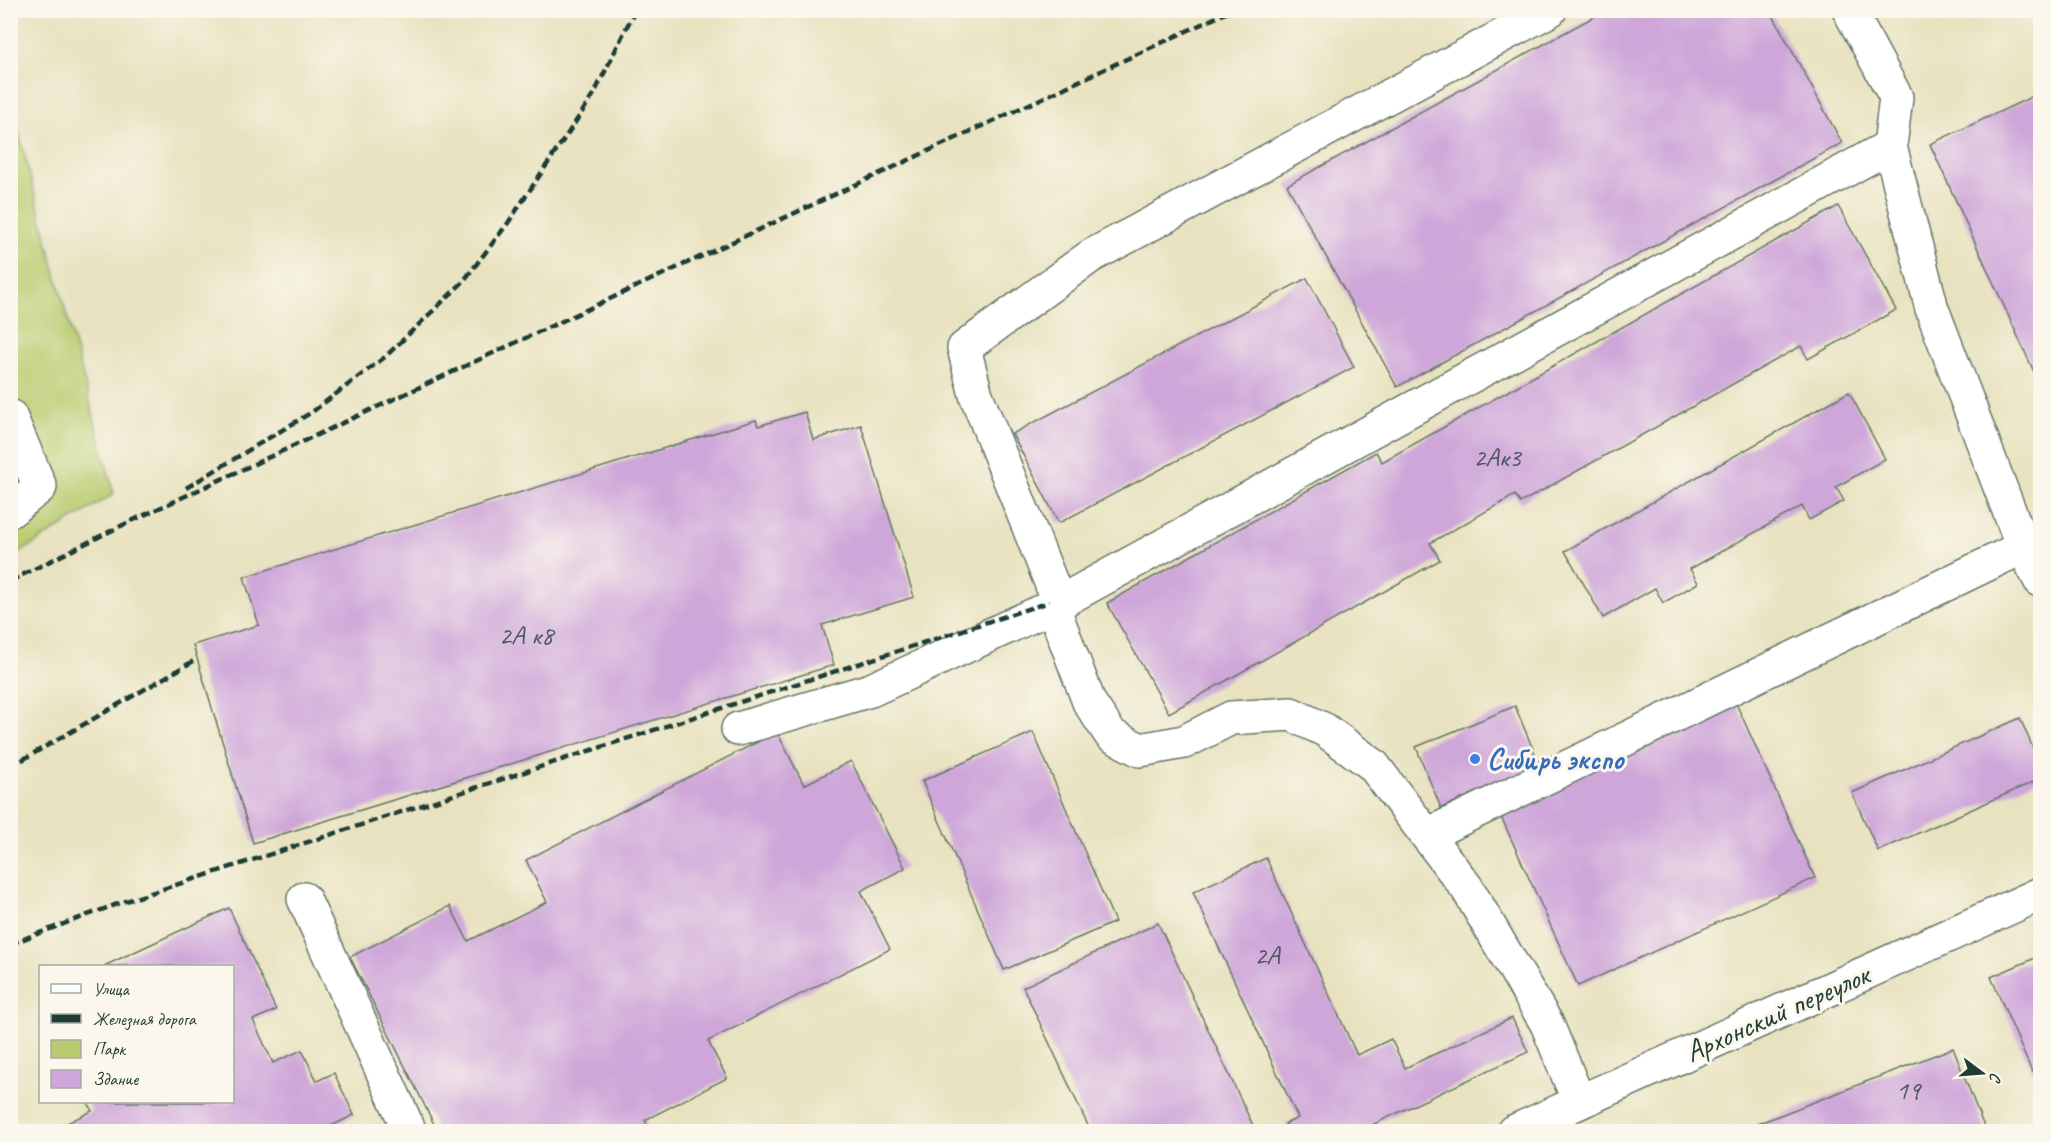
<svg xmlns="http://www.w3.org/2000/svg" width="2051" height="1142" font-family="Caveat,sans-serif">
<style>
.green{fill:#b9cb6e;stroke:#6c8451;stroke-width:1.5}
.building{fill:#cea6d9}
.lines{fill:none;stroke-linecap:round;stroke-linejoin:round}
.minor-casing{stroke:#657765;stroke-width:36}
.minor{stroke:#fff;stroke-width:33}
.rail{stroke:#1f3d34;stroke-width:4.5;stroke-dasharray:9 4.5;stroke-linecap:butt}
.shop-dot{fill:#3f7fe0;stroke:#fbf7ec;stroke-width:2}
.labels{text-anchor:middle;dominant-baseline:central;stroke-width:6;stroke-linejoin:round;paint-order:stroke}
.number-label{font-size:27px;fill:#4b575d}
.shop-label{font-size:30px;font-weight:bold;fill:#366cbe;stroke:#fbf7ec;text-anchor:start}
.street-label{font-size:30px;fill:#1f3d34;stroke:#fbf7ec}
</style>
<rect width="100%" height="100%" fill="#fbf7ec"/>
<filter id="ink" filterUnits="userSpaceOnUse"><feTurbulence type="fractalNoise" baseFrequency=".0167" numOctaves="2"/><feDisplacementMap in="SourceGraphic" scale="12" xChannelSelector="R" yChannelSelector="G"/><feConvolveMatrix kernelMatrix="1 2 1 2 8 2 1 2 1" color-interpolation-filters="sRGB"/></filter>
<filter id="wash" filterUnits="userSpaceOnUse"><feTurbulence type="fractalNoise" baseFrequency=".008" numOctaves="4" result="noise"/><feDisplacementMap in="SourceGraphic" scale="24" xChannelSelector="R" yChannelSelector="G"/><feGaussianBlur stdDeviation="1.35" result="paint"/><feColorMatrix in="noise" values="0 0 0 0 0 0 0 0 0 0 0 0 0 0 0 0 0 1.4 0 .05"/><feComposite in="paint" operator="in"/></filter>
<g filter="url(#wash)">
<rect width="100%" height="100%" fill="#e8e2c0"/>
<polygon class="green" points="10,100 114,494 11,558 10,558"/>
<g id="blocks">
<g class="building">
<polygon points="1606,10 1770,10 1842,143 1397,387 1287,185"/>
<polygon points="2040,93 2040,385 1930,144"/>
<polygon points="1838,206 1896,310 1808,359 1801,346 1520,503 1515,495 1430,543 1440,560 1169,713 1107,603 1376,452 1382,462"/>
<polygon points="1307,278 1354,367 1059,523 1012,434"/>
<polygon points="1849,392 1885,459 1836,487 1844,501 1809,520 1802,506 1690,569 1698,583 1663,603 1655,588 1603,618 1565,551"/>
<polygon points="805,412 813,440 861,425 914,597 822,625 834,665 253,843 193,645 259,625 244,577 756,420 758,426"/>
<polygon points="1735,701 1815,878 1578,986 1498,810"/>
<polygon points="1515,706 1540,766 1441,808 1416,747"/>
<polygon points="2020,718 2040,765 2040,779 1878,851 1852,793"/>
<polygon points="777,732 804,785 851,761 905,868 861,891 890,949 708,1041 727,1078 645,1120 650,1132 438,1132 350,957 450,906 468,941 547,902 526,860"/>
<polygon points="1033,732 1115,922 1004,970 922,781"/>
<polygon points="1266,858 1357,1055 1391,1039 1405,1068 1512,1018 1528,1052 1357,1132 1288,1132 1285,1124 1298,1118 1193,892"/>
<polygon points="229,908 276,1010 253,1020 273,1063 302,1050 317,1081 334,1073 354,1115 319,1132 49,1132 92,1111 88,1102 232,1102 232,966 104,966"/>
<polygon points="1158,923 1256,1132 1091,1132 1023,987"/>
<polygon points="2040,956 2040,1068 2032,1072 1991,977"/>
<polygon points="1953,1048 1986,1132 1739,1132 1739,1131"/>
</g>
</g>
</g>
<g filter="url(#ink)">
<use href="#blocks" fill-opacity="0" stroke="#657765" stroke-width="1.5"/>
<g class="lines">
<g class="minor-casing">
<g id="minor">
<polyline points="1550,10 1091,256 964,348 976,395 1052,585 1058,620 1089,702 1111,735 1140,750 1184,742 1231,718 1291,714 1325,730 1373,765 1467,888 1547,1024 1579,1102"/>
<polyline points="1849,10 1896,97 1890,146 1932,309 2023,547 2040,580"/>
<polyline points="10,416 40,487 10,511"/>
<polyline points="738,729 871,690 1055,605 1890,146"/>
<polyline points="1427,835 2023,547"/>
<polyline points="304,899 410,1132"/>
<polyline points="1513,1132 2040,894"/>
</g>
</g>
<use href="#minor" class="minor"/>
<g class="rail">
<polyline points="186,488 312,412 385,357 462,283 508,223 594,94 635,10"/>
<polyline points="10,581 125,524 1232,10"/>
<polyline points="10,767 197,659"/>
<polyline points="10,944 120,903 1049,602"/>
</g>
</g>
</g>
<circle class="shop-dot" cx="1475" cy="759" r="6"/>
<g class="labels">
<g class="number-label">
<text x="1497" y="457">2Ак3</text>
<text x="526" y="635">2А к8</text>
<text x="1267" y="955">2А</text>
<text x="1908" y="1090">19</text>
</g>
<g class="shop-label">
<text x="1487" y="759">Сибирь экспо</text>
</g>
<g class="street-label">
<text transform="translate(1777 1013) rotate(-24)">Архонский переулок</text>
</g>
</g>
<rect width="2051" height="1142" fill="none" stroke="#fbf7ec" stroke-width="36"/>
<rect x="39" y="965" width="195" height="138" fill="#fbf7ec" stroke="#a3ada2" stroke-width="1.5"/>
<rect x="51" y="984" width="30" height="9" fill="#ffffff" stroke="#a3ada2" stroke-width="1.5"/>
<text x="93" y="995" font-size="18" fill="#1f3d34">Улица</text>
<rect x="51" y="1014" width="30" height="9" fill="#1f3d34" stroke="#a3ada2" stroke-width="1.5"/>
<text x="93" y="1025" font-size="18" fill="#1f3d34">Железная дорога</text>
<rect x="51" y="1040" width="30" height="18" fill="#b9cb6e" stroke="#a3ada2" stroke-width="1.5"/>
<text x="93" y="1055" font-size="18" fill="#1f3d34">Парк</text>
<rect x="51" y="1070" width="30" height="18" fill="#cea6d9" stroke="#a3ada2" stroke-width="1.5"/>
<text x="93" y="1085" font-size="18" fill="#1f3d34">Здание</text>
<g transform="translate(1982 1073) rotate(106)" stroke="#fbf7ec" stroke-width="4.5" paint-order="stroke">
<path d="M0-4.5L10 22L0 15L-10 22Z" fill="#1f3d34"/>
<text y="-9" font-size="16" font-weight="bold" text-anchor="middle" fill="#1f3d34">С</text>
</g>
</svg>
